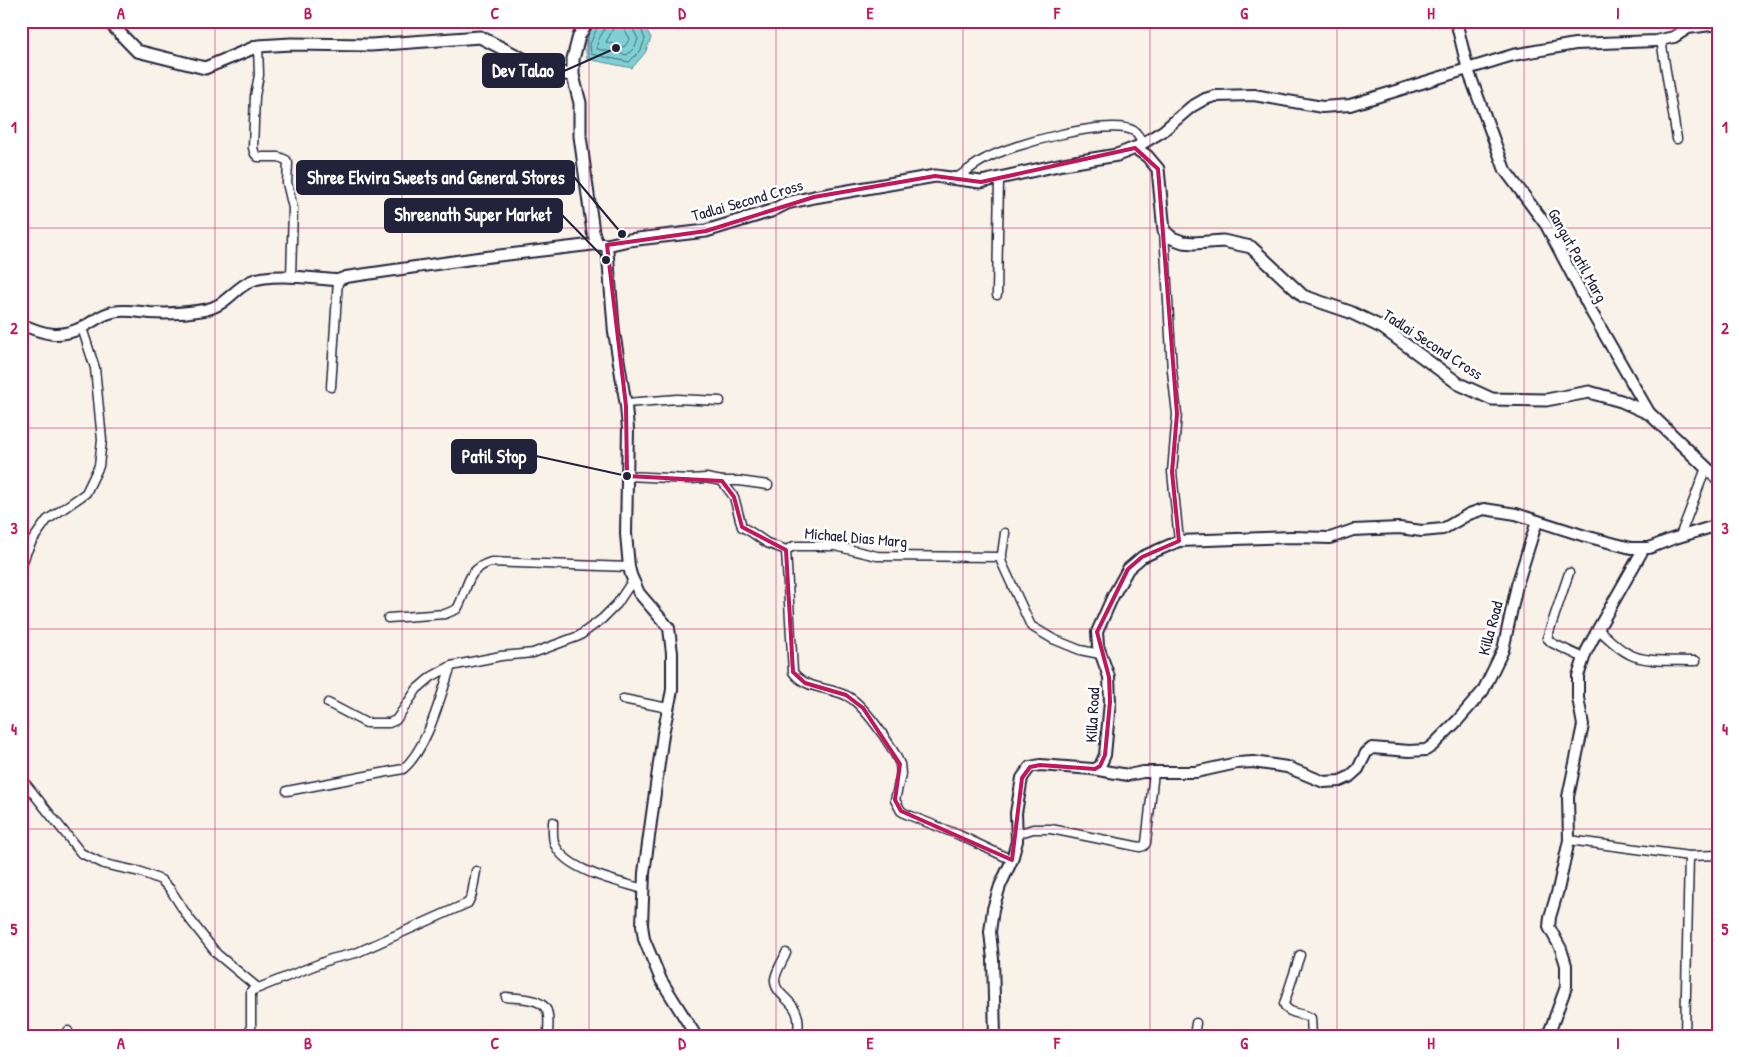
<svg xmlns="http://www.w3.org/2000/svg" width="1739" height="1057" font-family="'Patrick Hand',sans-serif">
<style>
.water{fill:#7ed0d4;stroke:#598a97}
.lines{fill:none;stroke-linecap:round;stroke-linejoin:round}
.shore{stroke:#476878;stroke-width:1}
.minor-casing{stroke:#22223b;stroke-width:11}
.tertiary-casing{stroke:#22223b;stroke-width:14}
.secondary-casing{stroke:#22223b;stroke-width:15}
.minor{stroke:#fff;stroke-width:8}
.tertiary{stroke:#fff;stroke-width:10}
.secondary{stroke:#fff;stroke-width:11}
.marked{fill:none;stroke:#c2185b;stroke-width:4;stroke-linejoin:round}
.grid{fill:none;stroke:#c2185b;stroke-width:1;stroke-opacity:0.55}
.labels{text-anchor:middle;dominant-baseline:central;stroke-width:5;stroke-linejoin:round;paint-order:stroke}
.street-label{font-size:16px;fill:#22223b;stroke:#fff}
.leader{fill:none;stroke:#22223b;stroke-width:2}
.callout-dot{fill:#22223b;stroke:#fff;stroke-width:2}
.callout{fill:#22223b;stroke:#22223b;stroke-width:2}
.callout-label{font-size:18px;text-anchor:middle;font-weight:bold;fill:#fff}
.neatline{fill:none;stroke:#c2185b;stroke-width:2}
.grid-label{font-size:16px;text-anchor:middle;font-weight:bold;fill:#c2185b}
</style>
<rect width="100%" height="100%" fill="#f9f2e9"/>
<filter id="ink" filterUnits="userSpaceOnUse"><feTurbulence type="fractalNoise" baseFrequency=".02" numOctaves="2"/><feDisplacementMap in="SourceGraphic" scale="10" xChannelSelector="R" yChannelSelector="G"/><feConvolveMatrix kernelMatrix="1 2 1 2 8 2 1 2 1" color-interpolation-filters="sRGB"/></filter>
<g filter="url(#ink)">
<path class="water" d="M597,21H642L651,38L645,53L632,68L587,59C584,42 586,35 597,21Z"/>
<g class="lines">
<g class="shore">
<polyline points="600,21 590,44 591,54 629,62 641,50 645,39 638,21"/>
<path d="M607,21C606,32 596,38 597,49L627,55L635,47L638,39L632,27L631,21"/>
<polyline points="614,21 612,31 606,42 624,47 630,39 625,30 624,21"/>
</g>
<g class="minor-casing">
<g id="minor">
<polyline points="1661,40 1677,139"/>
<polyline points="258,46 259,75 255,96 253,148 255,154 258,157 279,157 286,160 288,163 287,183 293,208 291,277"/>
<path d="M956,178C966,172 975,164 985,159C1010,145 1110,117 1134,131C1138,134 1140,139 1143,144"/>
<polyline points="1164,231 1172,371 1177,414 1172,472 1179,541"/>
<polyline points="997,295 999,178"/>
<polyline points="331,387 338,280"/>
<polyline points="626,403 677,399 720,401"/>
<polyline points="627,476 690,479 706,478 722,481 734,497 742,527 751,532 767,543 786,550 794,546 835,546 877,556 1002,557"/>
<polyline points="722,481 739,481 768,485"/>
<polyline points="1005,533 1001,561 1031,626 1053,639 1080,650 1100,654"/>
<polyline points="1680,536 1706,468"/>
<path d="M786,550L793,672C805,689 828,687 845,695C863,702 892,746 900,764L901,774L895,800L901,811L906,814L959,835L1012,860"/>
<polyline points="21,568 26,553 32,541 47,520 86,493 99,466 102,440 95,368 82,328"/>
<polyline points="1569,573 1547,638 1552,643 1584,658"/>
<path d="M388,618L445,614L457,609C469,589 464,570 491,562L629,567"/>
<path d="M1598,629C1607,637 1617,648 1629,654C1645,663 1677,660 1696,661"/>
<polyline points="623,699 668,708"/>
<polyline points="328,703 366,723 389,723 396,720 417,689 431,677 451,666 501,656 533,653 579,636 602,619 617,604 633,580"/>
<polyline points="21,778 81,853 104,864 141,872 161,880 170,889 188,917 217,954 258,988"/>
<path d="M287,791L403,769C428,748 440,697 451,666"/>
<path d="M553,822C553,828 552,839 555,845C567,871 617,881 643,889"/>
<polyline points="1017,834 1033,829 1051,829 1140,847 1144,846 1146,843 1154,772"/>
<polyline points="1569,840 1689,856 1718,855"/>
<path d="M786,953C783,961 776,971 775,979C774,1000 806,999 797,1036"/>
<path d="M1300,955L1284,1004C1288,1015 1302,1012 1311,1018L1312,1036"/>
<path d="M506,997C520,999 546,997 548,1015C549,1022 548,1029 548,1036"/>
<polyline points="67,1036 68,1031"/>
<polyline points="251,1036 251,991 331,959 356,953 468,903 472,894 476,871"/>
<polyline points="1194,1036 1196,1023"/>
<polyline points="1685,1036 1689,856"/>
</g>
</g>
<g class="tertiary-casing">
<g id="tertiary">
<polyline points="1456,21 1468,70 1505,170 1546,225 1592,313 1650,414"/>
<polyline points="1135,148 1163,131 1191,107 1205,99 1215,96 1254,95 1322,107 1350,105 1513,55 1575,44 1656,41 1674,37 1688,28 1718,24"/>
<polyline points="607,245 614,332 626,406 628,429 626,534 629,567 631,575 639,593 669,628 672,653 672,690 663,734 644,873 642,925 644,939 661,980 696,1036"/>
<path d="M21,324C43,334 60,339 83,327C93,322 101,314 113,312C125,309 138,312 150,313C167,314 187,313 204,310C226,306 232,290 251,281C271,272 316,279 338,280L346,277L478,258L597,244"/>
<polyline points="1095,769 1100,766 1105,755 1110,702 1109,677 1098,646 1097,632 1113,596 1128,569 1142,557 1179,541 1292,537 1330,538 1353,530 1399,528 1422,531 1443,529 1469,514 1484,509 1516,514 1585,536 1631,548 1649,548 1672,539 1718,525"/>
<polyline points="995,1036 993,959 990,932 993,909 1000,886 1012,860 1017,841 1016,813 1022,778 1030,767 1040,765 1092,769 1128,775 1143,772 1196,772 1237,763 1253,762 1287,767 1324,782 1340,781 1349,777 1358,769 1366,753 1372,748 1409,751 1426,750 1432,746 1458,720 1483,691 1503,650 1517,585 1537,521"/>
<polyline points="1548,1036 1566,987 1566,965 1561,949 1549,927 1550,917 1558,890 1569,840 1568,797 1583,725 1578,698 1578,676 1586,652 1598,629 1644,548"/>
</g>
</g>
<g class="secondary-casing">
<g id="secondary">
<polyline points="108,21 137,51 205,68 258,46 291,44 371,45 480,37 535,65 573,76"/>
<polyline points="588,21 579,36 573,59 573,76 580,103 580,136 593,232 597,244 607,245 629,240 706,231 771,211 787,203 814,197 935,176 981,182 1063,164 1117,155 1135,148 1147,156 1158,169 1164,231 1172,238 1183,242 1194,243 1223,241 1251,247 1303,296 1350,312 1383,328 1459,384 1492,399 1546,400 1589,392 1621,401 1650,414 1718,479"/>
</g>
</g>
<use href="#minor" class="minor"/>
<use href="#tertiary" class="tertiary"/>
<use href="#secondary" class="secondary"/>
</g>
</g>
<path class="marked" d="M1135,148L1158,169L1177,414L1172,472L1179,541L1142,557L1128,569L1097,632L1109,677L1110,702L1105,755L1100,766L1095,769L1040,765L1030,767L1022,778L1012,860L901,811L895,800L900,764L863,708L846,695L805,683L793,672L786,550L742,527L734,497L722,481L627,476L626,406L607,245L706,231L814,197L935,176L981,182Z"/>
<path class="grid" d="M215,21V1036M402,21V1036M589,21V1036M776,21V1036M963,21V1036M1150,21V1036M1337,21V1036M1524,21V1036M21,228H1718M21,428H1718M21,629H1718M21,829H1718"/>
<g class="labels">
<g class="street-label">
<text transform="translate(747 200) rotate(-16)">Tadlai Second Cross</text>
<text transform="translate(1578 255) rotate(61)">Gangut Patil Marg</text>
<text transform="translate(1433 344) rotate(33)">Tadlai Second Cross</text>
<text transform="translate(856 537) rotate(5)">Michael Dias Marg</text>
<text transform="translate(1490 628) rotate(-75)">Killa Road</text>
<text transform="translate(1092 715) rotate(-87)">Killa Road</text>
</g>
</g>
<path class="leader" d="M616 48L564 71M622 234L574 177M606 260L562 215M627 476L536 456"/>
<g class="callout-dot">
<circle cx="616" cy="48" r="5"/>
<circle cx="622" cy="234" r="5"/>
<circle cx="606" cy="260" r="5"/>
<circle cx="627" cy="476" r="5"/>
</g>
<g class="callout">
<rect x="483" y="54" width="81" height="33" rx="5"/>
<rect x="297" y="161" width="277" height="33" rx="5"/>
<rect x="385" y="199" width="177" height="33" rx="5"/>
<rect x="452" y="440" width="84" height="33" rx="5"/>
</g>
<g class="callout-label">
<text x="523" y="77">Dev Talao</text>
<text x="436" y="184">Shree Ekvira Sweets and General Stores</text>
<text x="473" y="221">Shreenath Super Market</text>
<text x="494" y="463">Patil Stop</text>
</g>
<rect width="1739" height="1057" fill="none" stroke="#fff" stroke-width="55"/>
<rect x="28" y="28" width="1684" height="1002" class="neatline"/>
<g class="grid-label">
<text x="121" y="19">A</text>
<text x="308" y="19">B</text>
<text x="495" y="19">C</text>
<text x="682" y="19">D</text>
<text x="870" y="19">E</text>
<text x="1057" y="19">F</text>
<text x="1244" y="19">G</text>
<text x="1431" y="19">H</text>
<text x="1618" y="19">I</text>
<text x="14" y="133">1</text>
<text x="1725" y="133">1</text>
<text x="14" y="334">2</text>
<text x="1725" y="334">2</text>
<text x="14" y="534">3</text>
<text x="1725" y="534">3</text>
<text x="14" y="735">4</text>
<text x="1725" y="735">4</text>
<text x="14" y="935">5</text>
<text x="1725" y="935">5</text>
<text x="121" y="1049">A</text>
<text x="308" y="1049">B</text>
<text x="495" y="1049">C</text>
<text x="682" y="1049">D</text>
<text x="870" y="1049">E</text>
<text x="1057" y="1049">F</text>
<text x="1244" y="1049">G</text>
<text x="1431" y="1049">H</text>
<text x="1618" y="1049">I</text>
</g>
</svg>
